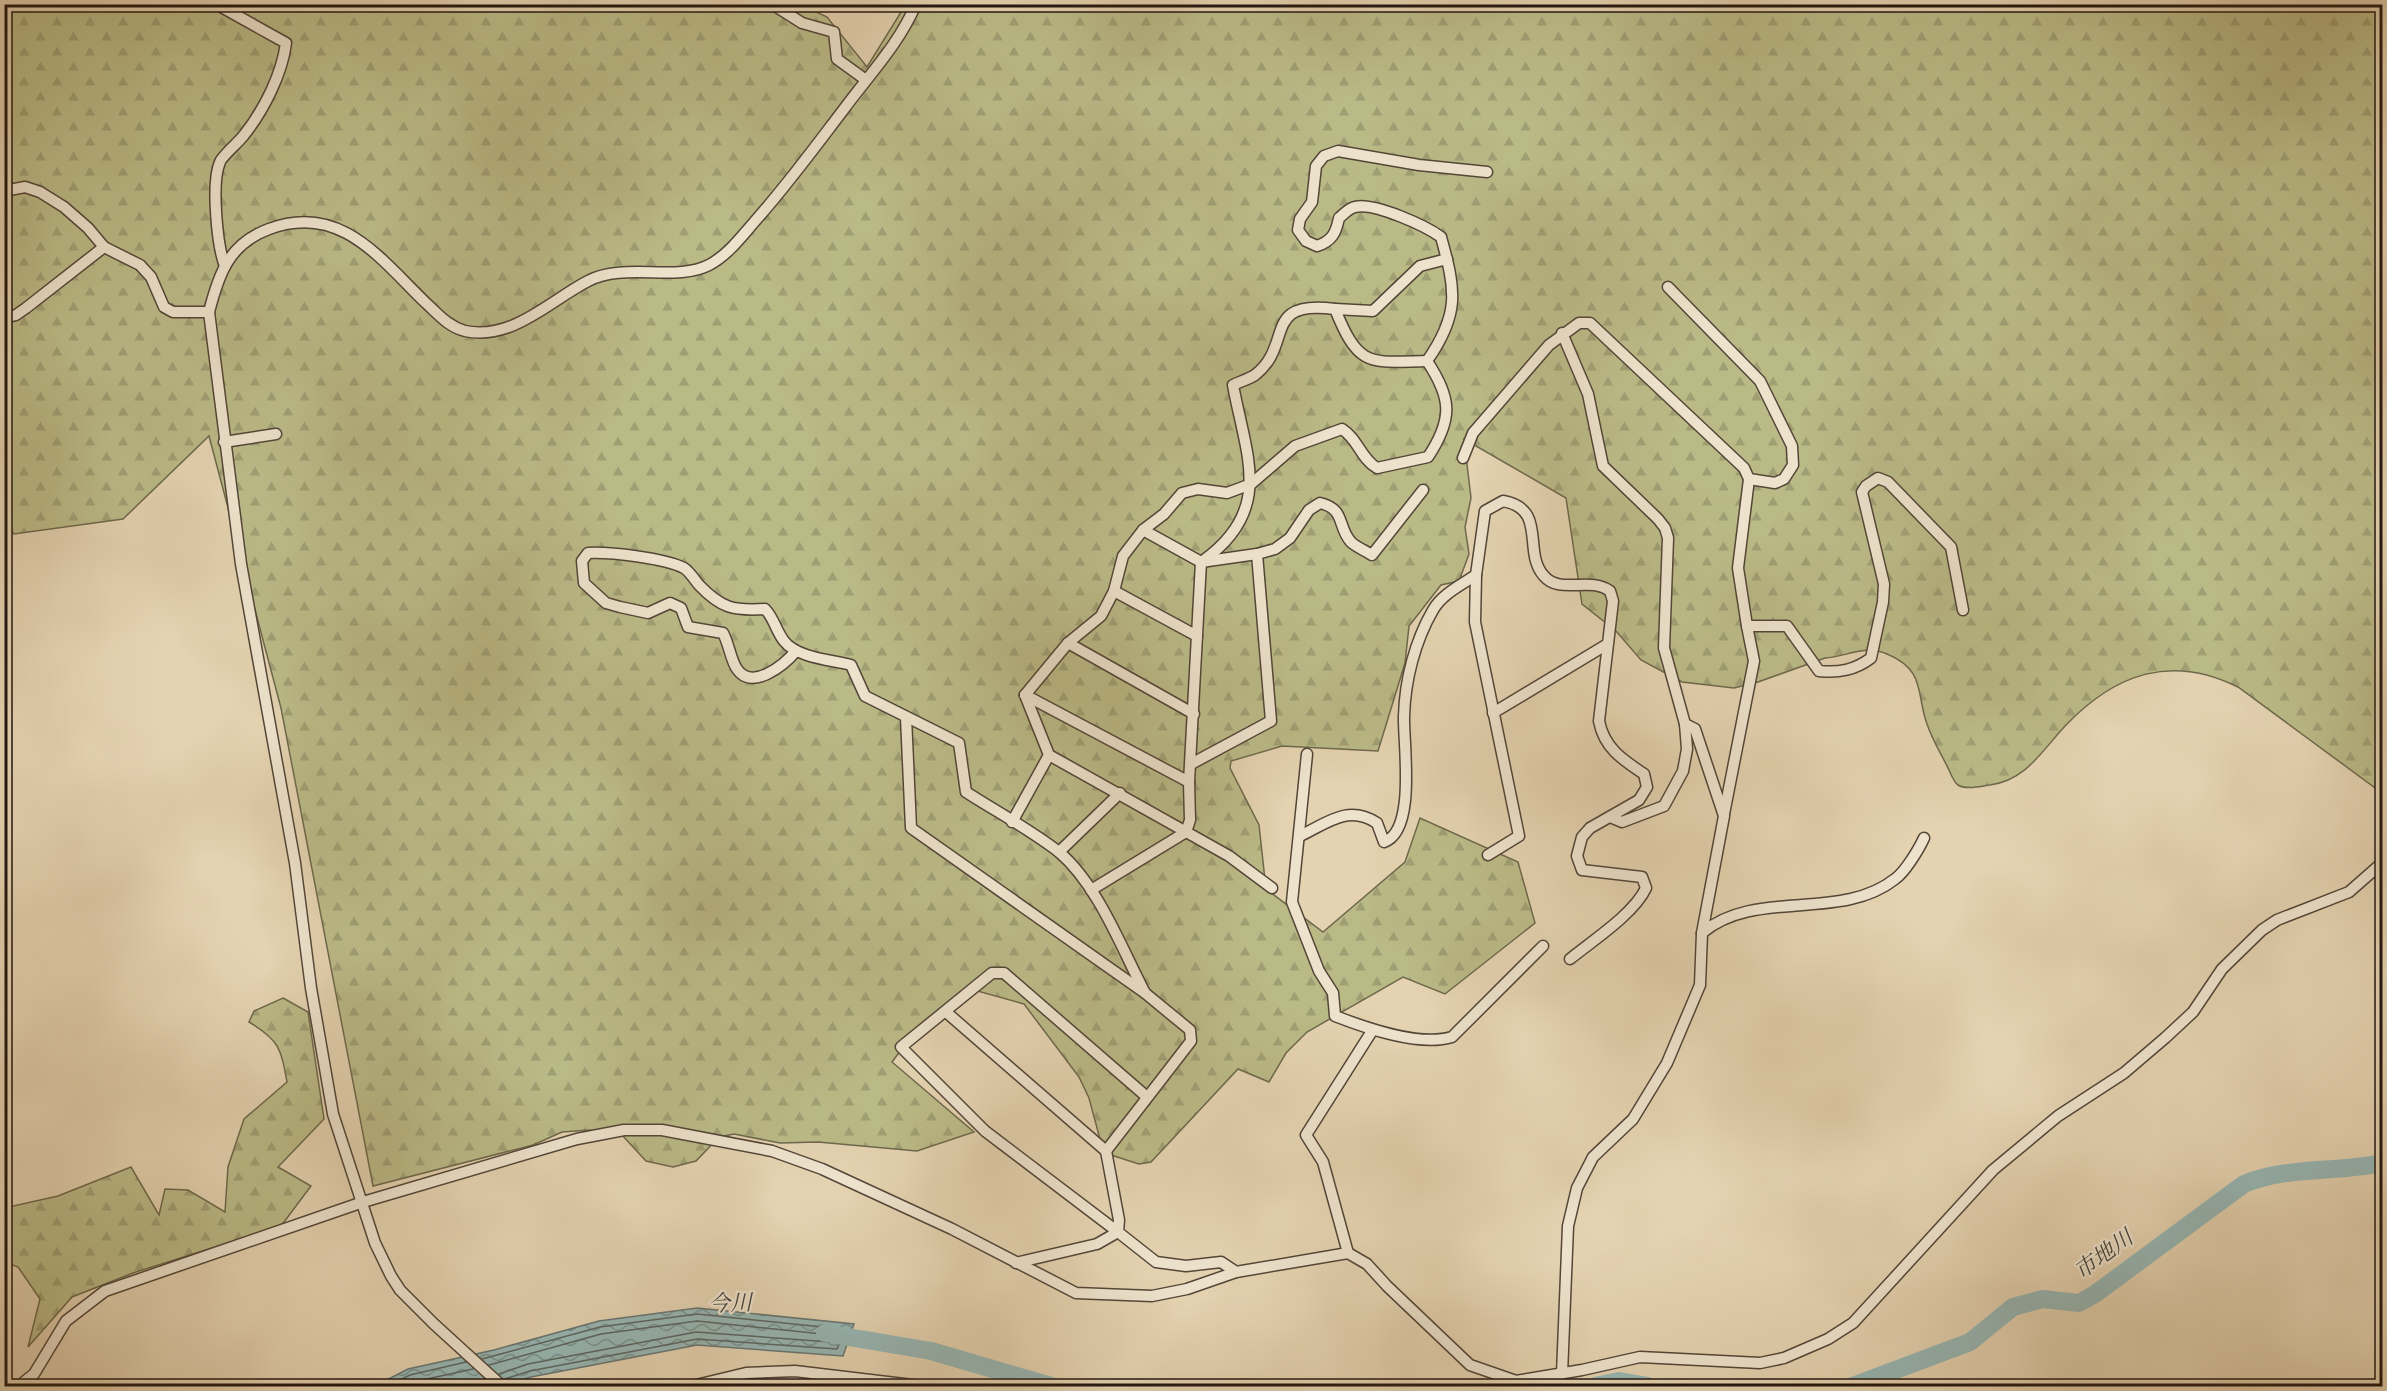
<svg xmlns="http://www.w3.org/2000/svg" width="2387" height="1391" font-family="'Libre Bodoni','Noto Serif JP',serif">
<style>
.forest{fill:url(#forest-firs);stroke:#6e684c;stroke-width:1.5}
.water{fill:url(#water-waves);stroke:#697672;stroke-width:1.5}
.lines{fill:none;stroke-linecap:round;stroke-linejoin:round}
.shore{stroke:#5d6662;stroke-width:1.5}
.river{stroke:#97b6b3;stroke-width:18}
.minor-casing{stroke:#534638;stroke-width:13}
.minor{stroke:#ede2cc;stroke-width:10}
.labels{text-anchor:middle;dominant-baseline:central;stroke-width:4.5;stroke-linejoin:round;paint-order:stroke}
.water-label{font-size:22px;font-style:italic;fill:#464741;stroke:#ede2cc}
</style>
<defs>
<pattern id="forest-firs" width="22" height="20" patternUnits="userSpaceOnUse" patternTransform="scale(1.5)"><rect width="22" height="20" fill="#baba87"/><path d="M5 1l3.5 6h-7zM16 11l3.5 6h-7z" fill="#a09f74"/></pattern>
<pattern id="water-waves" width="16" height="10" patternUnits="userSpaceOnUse" patternTransform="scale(1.5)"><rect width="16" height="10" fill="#97b6b3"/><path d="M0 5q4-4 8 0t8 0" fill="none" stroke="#7b9390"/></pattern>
</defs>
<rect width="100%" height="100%" fill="#e4d2b0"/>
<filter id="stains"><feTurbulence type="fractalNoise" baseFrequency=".00333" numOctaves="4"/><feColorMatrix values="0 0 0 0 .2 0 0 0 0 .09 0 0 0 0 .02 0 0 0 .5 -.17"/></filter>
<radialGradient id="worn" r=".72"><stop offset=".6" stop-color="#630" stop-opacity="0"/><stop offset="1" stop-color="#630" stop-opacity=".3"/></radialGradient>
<g class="forest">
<path d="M135,4L148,10L166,4L802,5L827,17L867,67L906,4L2382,5V793L2238,687C2172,654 2116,673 2066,725C2043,749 2027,780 1990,785C1981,786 1966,790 1958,785C1953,782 1950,771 1947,766C1940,752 1932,739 1927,724C1916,694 1926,670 1887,654C1865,644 1846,657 1825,658L1758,682L1734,688L1682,682L1641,660L1616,631L1582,604L1566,498L1464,439L1471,498L1465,527L1469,554L1459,581L1441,585L1409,626L1405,663L1378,751L1282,746L1231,761L1230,768L1259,825L1266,889L1323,932L1405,862L1420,818L1518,862L1535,923L1445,994L1403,977L1307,1032L1286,1053L1269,1082L1238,1069L1151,1162L1139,1164L1111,1155L1101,1143L1089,1098L1079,1077L1024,1004L974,990L907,1042L892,1062L974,1132L917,1151L818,1142L780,1143L734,1134L719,1137L696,1161L673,1167L646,1161L622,1135H603L590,1130L562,1132L533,1145L373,1186L281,708L209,436L123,519L14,534L5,523L4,5Z"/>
<path d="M283,998L308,1012L324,1119L278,1167L311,1186L281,1226L133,1273L72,1297L28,1347L40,1299L18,1267L5,1262L4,1208L58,1196L131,1167L159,1215L165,1189L188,1190L225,1212L228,1167L244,1119L287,1082C281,1048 279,1040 249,1022L254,1011Z"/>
</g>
<polygon class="water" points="697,1308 854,1324 843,1356 697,1345 531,1377 499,1386 375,1386 408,1369 494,1350 599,1321"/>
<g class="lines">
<g class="shore">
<polyline points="482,1359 600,1327 697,1314 842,1329 845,1331 837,1349 697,1339 530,1371 505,1379"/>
<polyline points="489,1365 601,1334 697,1321 832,1335 835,1338 831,1342 696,1332 528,1364 499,1374"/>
<polyline points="388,1386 410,1375 466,1362"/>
<polyline points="404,1386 413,1382 473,1369"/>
</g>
<g class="river">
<polyline points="825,1333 931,1351 1051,1386"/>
<polyline points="1595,1386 1619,1381 1648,1386"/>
<path d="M1853,1386L1970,1342L2013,1307L2043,1299L2079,1303L2095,1294L2244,1184C2288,1166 2337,1173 2382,1163"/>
</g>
<g class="minor-casing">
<g id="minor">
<path d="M216,4L286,43C282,74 264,110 244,135C239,142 222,156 220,162C211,182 217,246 225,266"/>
<polyline points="772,4 802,23 834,32 837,59 866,80"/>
<polyline points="4,191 25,187 40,192 64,207 88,228 104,247 140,265 151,277 164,307 173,312 209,312"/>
<polyline points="1668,287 1760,381 1792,446 1793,465 1784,479 1775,483 1749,479"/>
<polyline points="1335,309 1373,311 1420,266 1447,259"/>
<polyline points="4,318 16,315 26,308 104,247"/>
<polyline points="1562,333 1588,394 1603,466 1658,519 1665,528 1668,538 1664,648 1685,724 1687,749 1683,771 1664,806 1622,822 1610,817"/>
<path d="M1427,361C1460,314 1456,291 1441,237C1426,226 1374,202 1355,207C1349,208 1344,214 1339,218C1336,233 1332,241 1317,246L1306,241L1298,230L1300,219L1312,202L1316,166L1324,156L1338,151L1419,165L1487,172"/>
<polyline points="224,442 276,434"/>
<path d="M1463,458L1473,433L1549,345L1579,323H1590L1744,468L1749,479L1738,568L1747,626H1787L1819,671C1839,673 1855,670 1871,658L1883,602L1884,584L1862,492L1866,486L1878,478L1888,482L1951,547L1963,610"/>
<path d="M1143,530L1164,514L1182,493L1198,489L1227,493L1251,484L1295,446L1342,429C1358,439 1361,459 1377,468L1428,457C1454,418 1451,397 1427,361"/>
<path d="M1204,560C1274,509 1246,456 1233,385C1239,382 1249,379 1255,375C1294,345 1261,299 1335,309C1359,369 1370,362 1427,361"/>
<polyline points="1114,591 1197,636"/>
<polyline points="1068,643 1194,714"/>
<path d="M796,651C785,664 752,692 737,669C731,661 729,644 723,633L688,627L681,608L670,603L648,613L620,607L606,603L584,583L582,561L588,553C611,552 664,558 684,568C689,571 695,580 699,585C721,608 733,611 765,609C774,618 776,631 784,641C797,658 832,660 851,665L865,696L959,743L966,792C997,812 1031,830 1059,852C1098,885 1122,949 1145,993"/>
<path d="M1025,695L1068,643L1101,616L1114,591L1123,556L1143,530L1201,562L1257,554L1275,549L1290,538L1309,510L1320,503C1346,509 1337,527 1351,542C1356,547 1366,551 1372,555L1423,490"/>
<polyline points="1025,695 1049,755 1229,856 1272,888"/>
<polyline points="1025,695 1189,782"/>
<polyline points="1493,713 1606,645"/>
<polyline points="906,717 911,828 1145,993 1190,1030 1191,1041 1106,1151 1119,1220 1118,1232 1156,1262 1186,1266 1221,1262 1236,1272"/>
<path d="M1307,754L1292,902L1319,971L1333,993L1335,1016C1366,1028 1419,1047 1452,1037L1543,946"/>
<polyline points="1191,764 1271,721 1257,554"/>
<polyline points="1724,814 1754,661 1747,626"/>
<polyline points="1012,822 1049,755"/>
<path d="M1300,836C1327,823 1348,804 1377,823L1384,842C1417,831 1403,742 1404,716C1405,680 1415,641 1433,610C1442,594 1461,585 1476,575"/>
<polyline points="1059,852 1120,793"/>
<path d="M1488,855L1519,836L1475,622L1476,575L1485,511L1503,501C1548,509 1522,552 1544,576C1560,595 1590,576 1610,591L1613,601L1599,721C1604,748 1623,760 1644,774L1647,787L1639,800L1590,828L1582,837L1577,856L1582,870L1642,877L1646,888C1634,914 1592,941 1570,959"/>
<polyline points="1091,890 1186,832 1190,820 1189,782 1201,562"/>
<path d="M1702,933C1755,888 1841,922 1895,879C1905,872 1919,849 1924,838"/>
<polyline points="946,1012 1106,1151"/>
<polyline points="1348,1253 1323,1162 1306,1135 1372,1031"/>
<polyline points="1016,1263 1097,1244 1118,1232 985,1131 901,1047 992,973 1004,973 1147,1097"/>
<polyline points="1562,1374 1568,1226 1577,1188 1593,1157 1633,1119 1667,1063 1700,985 1702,933 1724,816 1695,729 1685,724"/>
<polyline points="19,1386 34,1374 66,1321 105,1291 363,1202 577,1139 624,1130 662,1130 772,1151 822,1169 952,1229 1076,1293 1152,1296 1187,1289 1236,1272 1348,1253 1367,1264 1387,1286 1470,1365 1516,1381 1582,1370 1640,1357 1760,1363 1784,1358 1828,1339 1853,1323 1993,1170 2058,1116 2124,1073 2165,1038 2193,1012 2222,969 2262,930 2277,920 2349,892 2382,863"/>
<path d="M502,1386L434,1324L400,1290L391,1276L375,1243L333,1114L311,988L295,863L241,564L209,312C219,273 229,244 269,229C341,202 381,260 427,304C439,315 449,327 465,331C512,341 551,300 588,281C624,262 676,282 709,265C728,255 742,236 756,220C788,184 815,147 844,109C869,75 899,44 916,4"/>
<polyline points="692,1386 746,1373 795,1371 921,1386"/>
</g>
</g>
<use href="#minor" class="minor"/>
</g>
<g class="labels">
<g class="water-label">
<text transform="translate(2104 1255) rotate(-36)">市地川</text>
<text transform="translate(730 1304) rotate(-2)">今川</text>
</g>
</g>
<rect width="2387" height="1391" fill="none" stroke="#e4d2b0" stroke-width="24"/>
<rect x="6" y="6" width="2375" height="1379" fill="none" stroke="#231710" stroke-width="3"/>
<rect x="12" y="12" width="2363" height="1367" fill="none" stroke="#231710" stroke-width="1.5"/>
<rect width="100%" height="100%" filter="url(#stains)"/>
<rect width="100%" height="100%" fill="url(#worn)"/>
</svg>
